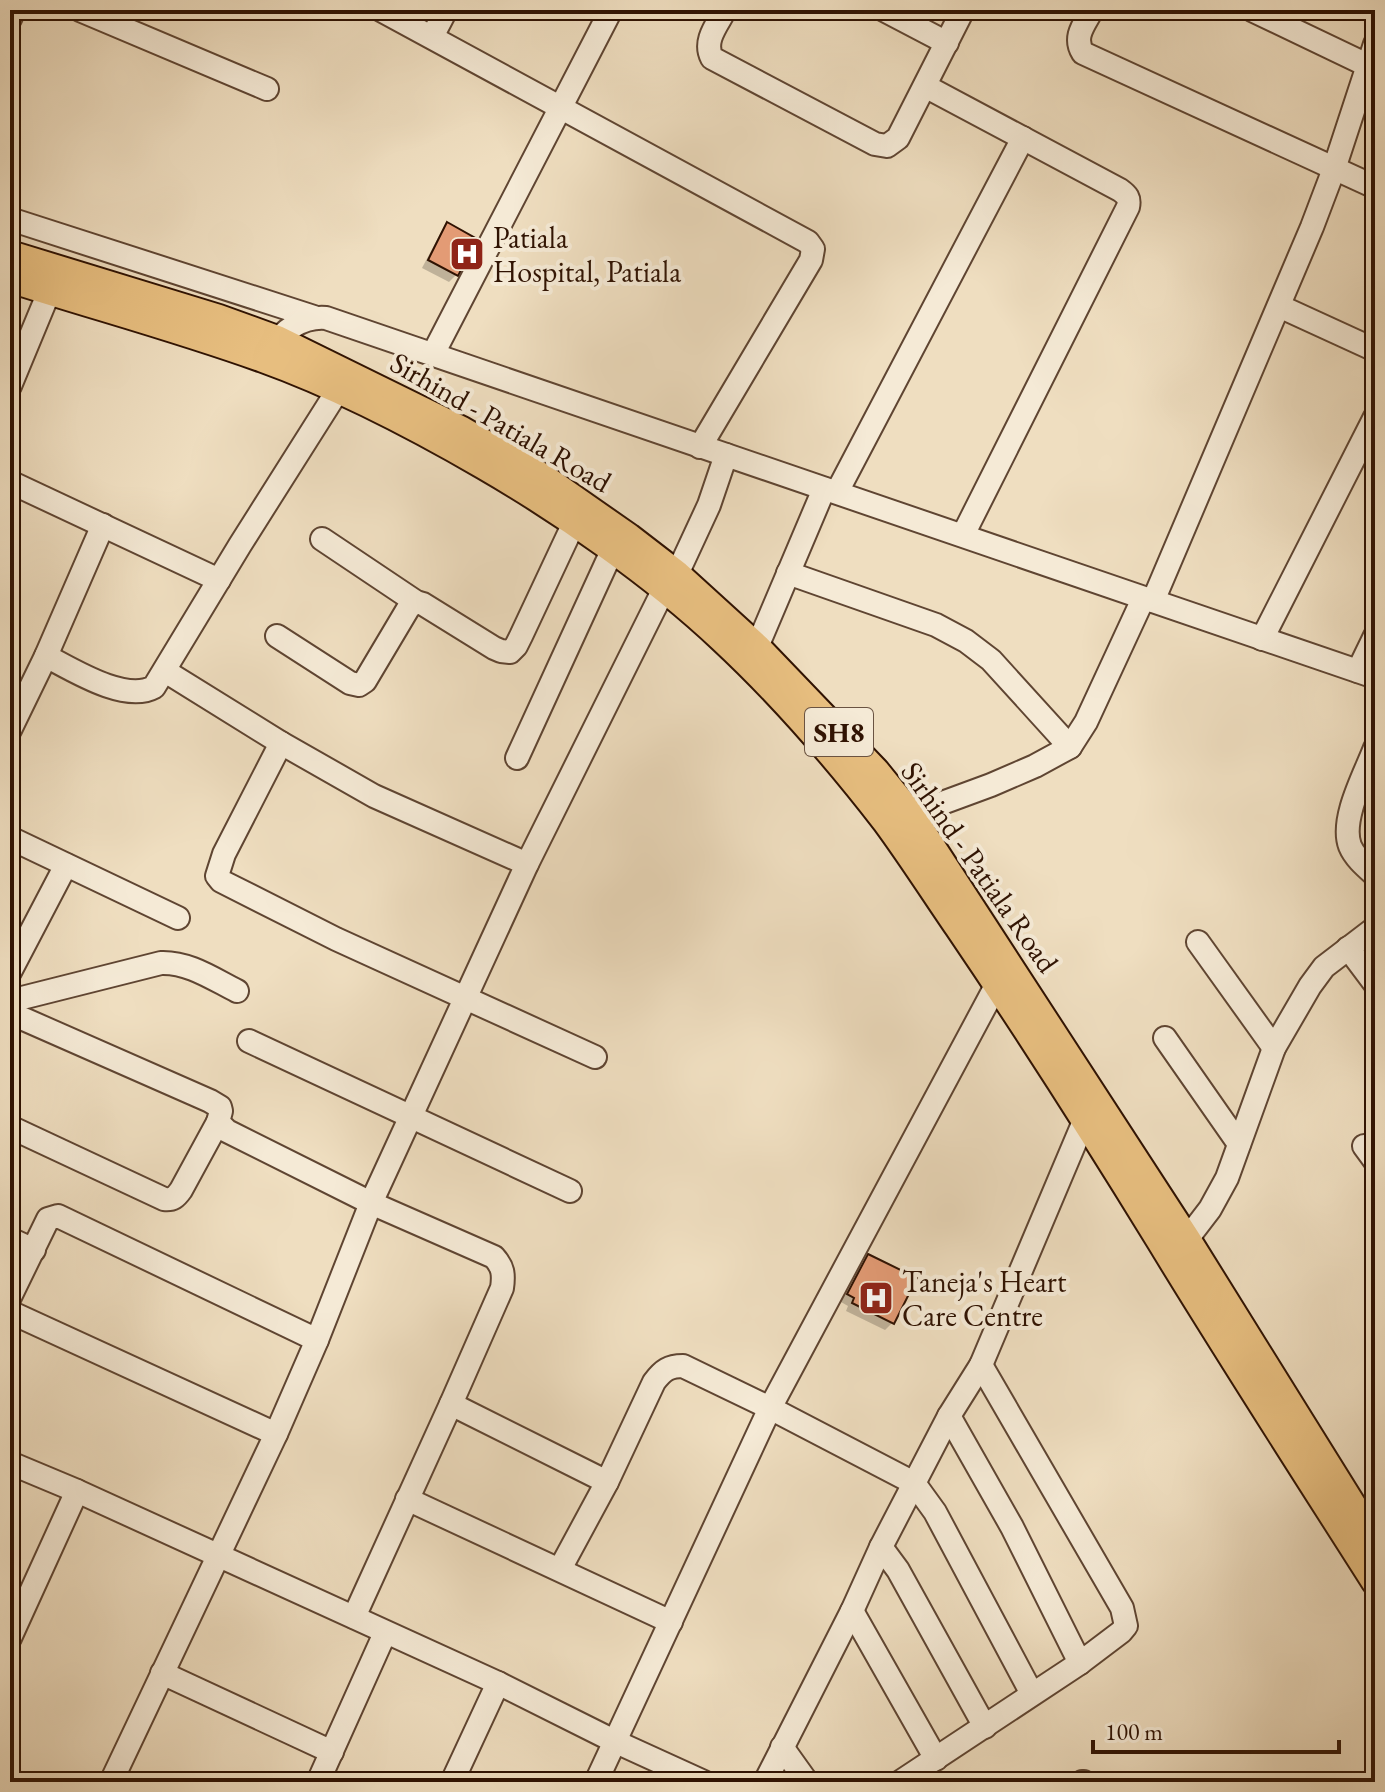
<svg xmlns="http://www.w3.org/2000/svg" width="1385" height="1792" font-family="'EB Garamond',serif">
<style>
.shadow{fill:#0003}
.building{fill:#e39b75;stroke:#2f1202;stroke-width:2}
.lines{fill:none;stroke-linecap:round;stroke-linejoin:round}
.minor-casing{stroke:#5f4532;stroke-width:26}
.major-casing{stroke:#2f1202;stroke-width:30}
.minor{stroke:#f5ead6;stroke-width:22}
.major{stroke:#e8bf80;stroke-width:26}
.labels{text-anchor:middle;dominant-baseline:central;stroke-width:8;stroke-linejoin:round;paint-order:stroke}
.shield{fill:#f5ead6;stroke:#6a5342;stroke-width:2}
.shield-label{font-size:28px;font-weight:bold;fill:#2f1202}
.poi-label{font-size:30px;fill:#2f1202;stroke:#f5ead6;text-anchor:start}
.street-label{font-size:30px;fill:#2f1202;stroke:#f5ead6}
</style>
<rect width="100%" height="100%" fill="#efdec0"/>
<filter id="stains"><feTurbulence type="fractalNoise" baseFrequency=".0025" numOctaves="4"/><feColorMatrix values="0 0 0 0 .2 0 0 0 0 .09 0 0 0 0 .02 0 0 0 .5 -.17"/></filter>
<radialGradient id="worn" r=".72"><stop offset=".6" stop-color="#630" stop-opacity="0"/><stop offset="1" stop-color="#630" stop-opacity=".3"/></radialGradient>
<g class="shadow">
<polygon points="448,225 456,275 449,282 422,268 441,232"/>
<polygon points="869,1257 892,1323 885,1330 846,1311 848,1306 841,1302 861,1264"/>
</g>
<g class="building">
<polygon points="447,222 477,239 458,276 428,260"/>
<polygon points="868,1254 917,1278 894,1324 852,1303 854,1298 847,1294"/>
</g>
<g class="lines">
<g class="minor-casing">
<g id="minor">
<polyline points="80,10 267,89"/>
<polyline points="381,10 808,242 813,249 811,260 700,447"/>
<path d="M725,10C717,25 703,41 712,58L875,144L887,146L898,138L963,10"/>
<polyline points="884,10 947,43"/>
<path d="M1092,10C1084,25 1073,37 1083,53L1375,187"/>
<polyline points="1252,10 1369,66"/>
<polyline points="10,19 14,10"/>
<polyline points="432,37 446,10"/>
<path d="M925,86L1120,190C1127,195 1130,198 1128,207L963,535"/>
<polyline points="10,219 314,317"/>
<polyline points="1279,306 1375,350"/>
<path d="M269,351C282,331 302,316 326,318L1375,677"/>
<polyline points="433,354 611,10"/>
<polyline points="10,386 49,292"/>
<polyline points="10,482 219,580"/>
<polyline points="837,492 1023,138"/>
<polyline points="322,539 416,602 423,604 494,648 501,651 510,652 516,646 521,636 574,523"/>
<polyline points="788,573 936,625 966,641 991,660 1070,747"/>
<polyline points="677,574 709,505 726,455"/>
<polyline points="1153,601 1312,227 1334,169 1375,44"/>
<polyline points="277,636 350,683 359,685 365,681 409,607 416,602"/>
<polyline points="1262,639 1375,417"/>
<polyline points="757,647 824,489"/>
<path d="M46,656C73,670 125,703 154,687L240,545L338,390"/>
<polyline points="165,671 281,743 374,796 527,864"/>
<polyline points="1358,671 1375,636"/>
<polyline points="10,730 46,656 103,525"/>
<polyline points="281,743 224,854 217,876 221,881 336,939 595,1057"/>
<path d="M1375,748C1365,774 1340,819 1350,846C1355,858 1366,867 1375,875"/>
<polyline points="517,758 612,551"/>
<polyline points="896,820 991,785 1035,766 1070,747 1086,722 1143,599"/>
<polyline points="10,838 178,918"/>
<polyline points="1198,942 1274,1048"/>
<polyline points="1348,948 1375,984"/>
<polyline points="10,972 66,865"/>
<path d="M10,1001L161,963C189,962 213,979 237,991"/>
<path d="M10,1013L210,1101L220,1107L221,1111L218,1122L227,1131L371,1203L494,1257C503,1267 504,1274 502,1288L451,1404L354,1617"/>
<polyline points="1165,1038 1239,1144"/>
<polyline points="249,1041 570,1191"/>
<path d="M10,1127L164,1199C173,1200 176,1197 181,1190L218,1122"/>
<polyline points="1364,1146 1375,1161"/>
<polyline points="10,1239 34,1250"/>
<polyline points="1187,1239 1210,1209 1227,1178 1274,1048 1310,986 1324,967 1375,928"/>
<polyline points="10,1297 48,1219 58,1216 317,1340"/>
<polyline points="10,1312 276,1434"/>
<polyline points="451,1404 607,1482"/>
<polyline points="949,1416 1012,1527 1080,1663"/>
<polyline points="10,1463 77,1491 498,1683 614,1741 704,1782"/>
<polyline points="407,1499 671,1622"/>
<polyline points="881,1547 898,1570 985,1727"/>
<path d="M560,1569L607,1482L654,1382C663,1370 669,1366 683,1366L770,1408L914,1483L935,1512L1032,1694"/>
<polyline points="852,1611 936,1759"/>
<polyline points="10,1638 77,1491"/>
<polyline points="162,1673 332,1752"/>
<polyline points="782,1747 807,1782"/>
<polyline points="111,1782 276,1434 317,1340 371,1203 527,864 664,589"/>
<polyline points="318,1782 385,1633"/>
<polyline points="452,1782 498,1683"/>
<polyline points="596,1782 770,1408 997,984"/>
<polyline points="765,1782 852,1611 881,1547 949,1416 981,1365 1085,1119"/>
<polyline points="900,1782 1080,1663 1121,1632 1126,1626 1122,1608 981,1365"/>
<polyline points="1082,1782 1084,1782"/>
</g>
</g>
<g class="major-casing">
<g id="major">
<polyline points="10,254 219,318 277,339 462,430 543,477 629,537 677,574 757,647 876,771 910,813 1187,1239 1375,1541"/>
<path d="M10,279C94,306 180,329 263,359C338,386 415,426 484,466C565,513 654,575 722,639C779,692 838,760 886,822C911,856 934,892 958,927C1028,1030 1095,1135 1160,1241C1230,1356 1303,1469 1375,1582"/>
</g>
</g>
<use href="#minor" class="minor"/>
<use href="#major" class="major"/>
</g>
<defs>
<g id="hospital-square" transform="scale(1.8)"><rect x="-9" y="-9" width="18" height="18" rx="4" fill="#8f2418" stroke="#f5ead6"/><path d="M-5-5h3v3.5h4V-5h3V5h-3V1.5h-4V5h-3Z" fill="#fff"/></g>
</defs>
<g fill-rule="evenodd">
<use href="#hospital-square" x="467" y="254"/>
<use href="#hospital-square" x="876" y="1298"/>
</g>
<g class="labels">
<rect class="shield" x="805" y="708" width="68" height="48" rx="6"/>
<g class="shield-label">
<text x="839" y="732">SH8</text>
</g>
<g class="poi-label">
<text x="493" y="237">Patiala<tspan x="493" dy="34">Hospital, Patiala</tspan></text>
<text x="902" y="1281">Taneja's Heart<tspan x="902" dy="34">Care Centre</tspan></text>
</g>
<g class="street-label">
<text transform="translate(501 422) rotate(30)">Sirhind - Patiala Road</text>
<text transform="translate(980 867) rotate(55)">Sirhind - Patiala Road</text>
</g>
</g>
<rect width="1385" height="1792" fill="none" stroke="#efdec0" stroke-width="40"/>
<rect x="12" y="12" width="1361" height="1768" fill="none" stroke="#2f1202" stroke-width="4"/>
<rect x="20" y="20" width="1345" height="1752" fill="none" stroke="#2f1202" stroke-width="2"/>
<path d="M1093 1740v12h246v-12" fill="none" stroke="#2f1202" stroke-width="4"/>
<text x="1105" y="1740" font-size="24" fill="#2f1202" stroke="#f5ead6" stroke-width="6" paint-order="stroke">100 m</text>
<rect width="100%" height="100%" filter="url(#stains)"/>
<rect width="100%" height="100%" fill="url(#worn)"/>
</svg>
